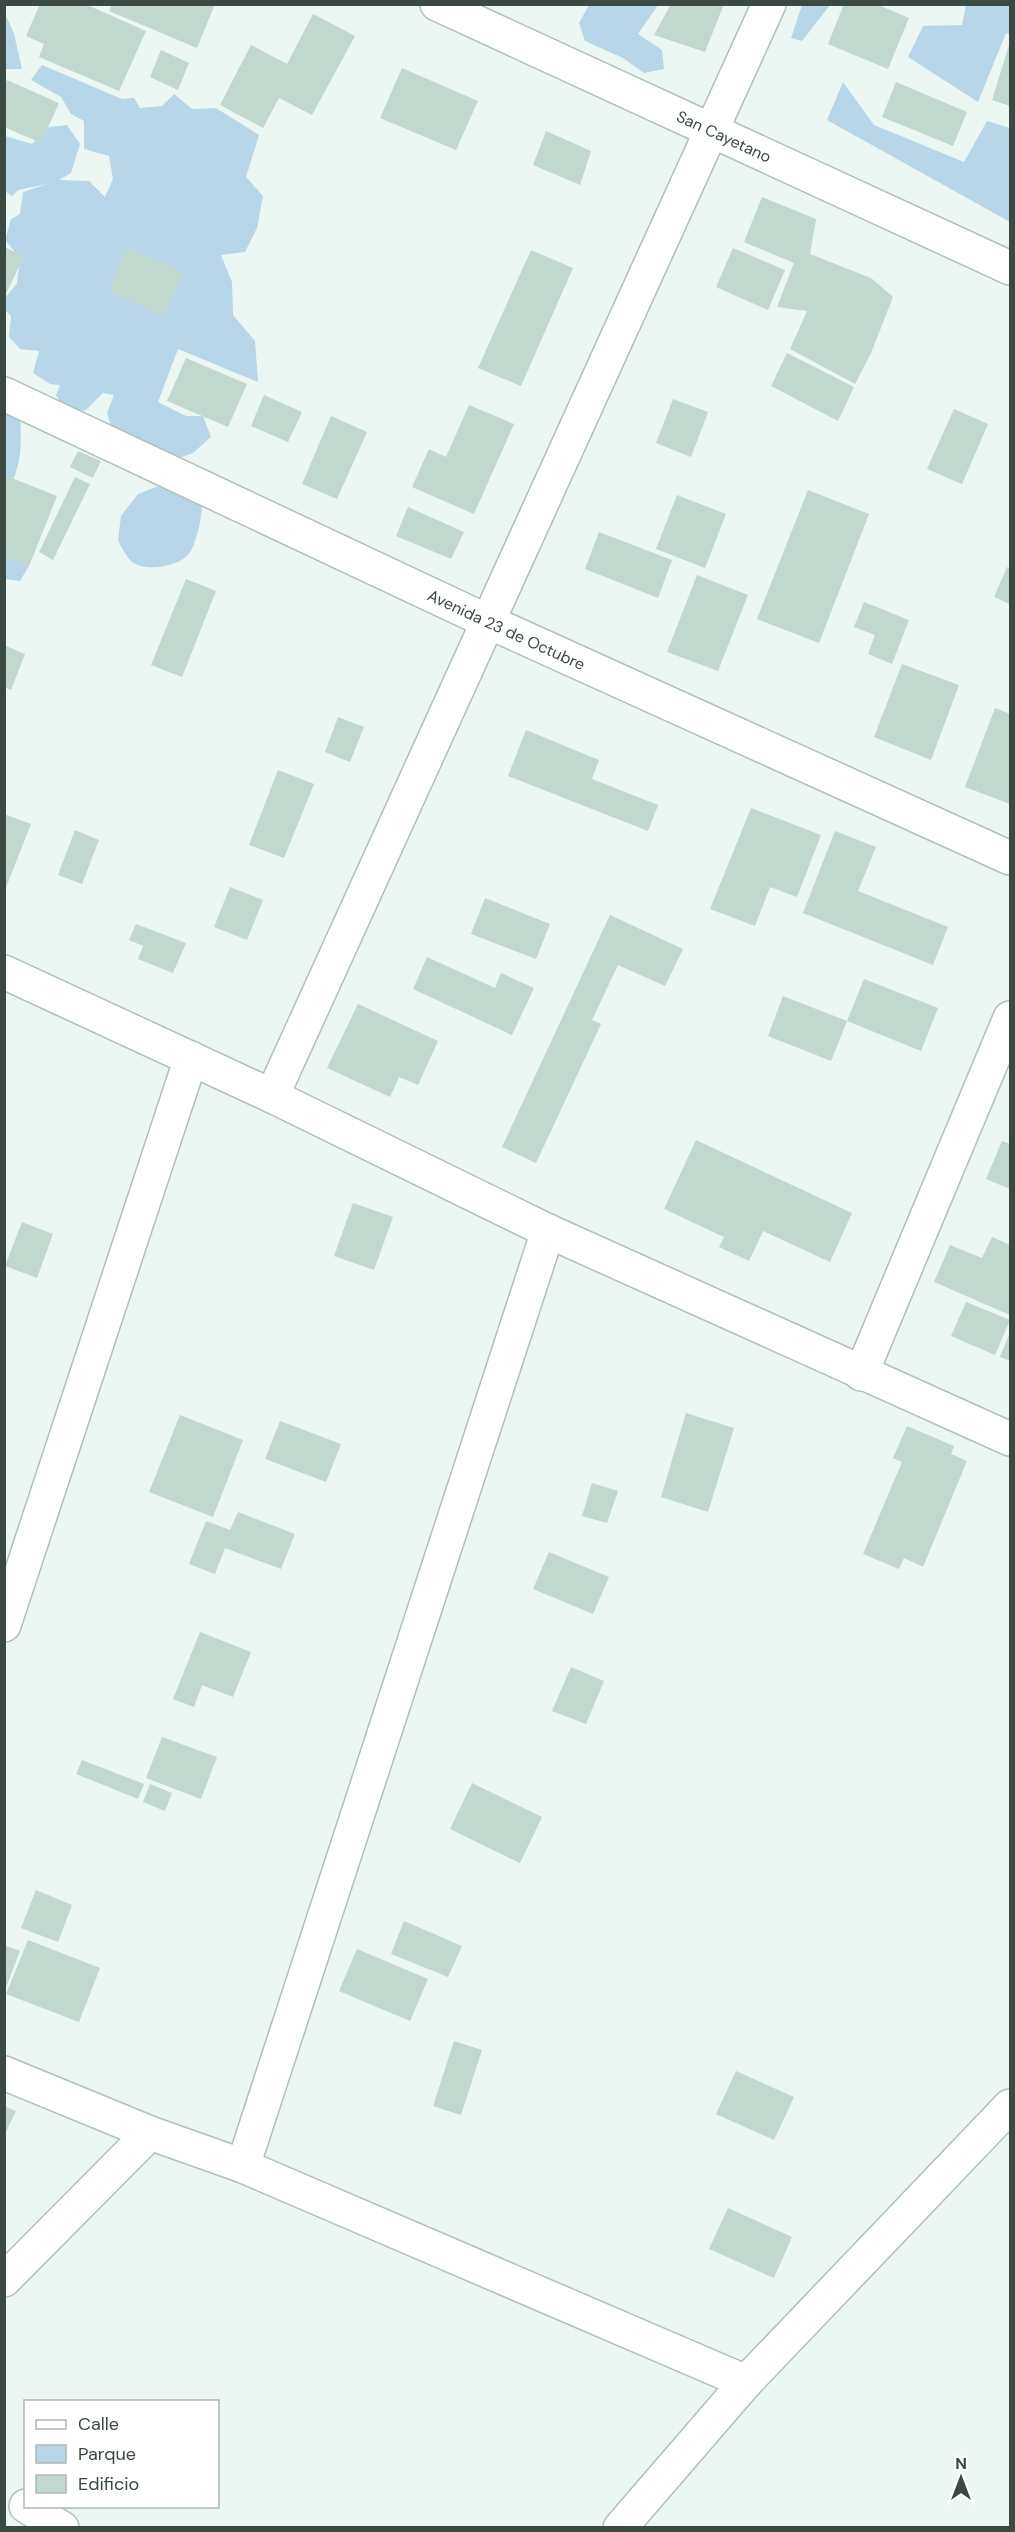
<svg xmlns="http://www.w3.org/2000/svg" width="1015" height="2532" font-family="'DM Sans',sans-serif">
<style>
.green{fill:#b7d7e8}
.building{fill:#c2d7cd}
.lines{fill:none;stroke-linecap:round;stroke-linejoin:round}
.minor-casing{stroke:#afc1b9;stroke-width:36}
.minor{stroke:#fff;stroke-width:33}
.labels{text-anchor:middle;dominant-baseline:central;stroke-width:4.5;stroke-linejoin:round;paint-order:stroke}
.street-label{font-size:16px;fill:#3a4a42;stroke:#fff}
</style>
<rect width="100%" height="100%" fill="#ecf6f2"/>
<g class="green">
<polygon points="589,5 658,5 638,34 662,50 664,69 644,73 623,58 585,41 579,23"/>
<polygon points="802,5 830,5 802,41 791,38"/>
<polygon points="966,5 1010,5 1010,34 1006,33 978,102 908,57 923,26 962,25"/>
<polygon points="5,13 14,34 22,69 5,69"/>
<polygon points="42,65 122,99 134,98 140,108 162,106 174,94 192,109 216,108 259,135 246,177 263,196 257,228 245,252 221,255 232,282 233,315 255,341 258,382 178,349 158,402 186,416 203,416 211,437 193,453 172,461 113,433 107,413 114,395 103,393 86,410 66,413 56,395 60,385 50,384 33,373 39,351 20,349 9,337 11,316 5,310 5,298 17,283 20,258 5,240 11,219 20,214 23,192 47,184 18,190 12,196 5,191 5,136 32,144 49,127 67,125 80,144 71,173 59,180 89,181 105,197 113,179 109,156 84,149 84,121 71,114 61,97 31,80"/>
<polygon points="843,82 874,125 964,162 987,121 1010,128 1010,222 827,120"/>
<path d="M5,410L20,416C22,454 21,464 5,498Z"/>
<path d="M172,481L202,501C202,517 198,536 191,551C182,567 144,573 131,561C126,556 122,547 118,541L121,516L138,494Z"/>
<polygon points="5,541 29,566 20,581 5,579"/>
</g>
<g class="building">
<polygon points="40,4 85,4 146,31 119,91 39,57 44,44 26,36"/>
<polygon points="112,4 215,4 197,48 109,11"/>
<polygon points="671,4 724,4 705,52 654,35"/>
<polygon points="844,4 876,4 909,18 888,69 828,44"/>
<polygon points="313,14 355,36 312,115 279,98 263,128 220,105 251,45 287,64"/>
<polygon points="1010,42 1010,106 992,100"/>
<polygon points="161,50 189,63 178,90 150,77"/>
<polygon points="402,68 478,101 456,150 380,118"/>
<polygon points="7,80 59,103 41,143 4,127 4,86"/>
<polygon points="896,82 967,112 953,146 882,117"/>
<polygon points="546,131 591,151 580,185 533,165"/>
<polygon points="762,197 816,219 810,254 871,278 893,297 871,353 855,384 790,349 807,311 777,307 794,263 744,242"/>
<polygon points="4,247 24,256 4,298"/>
<polygon points="127,248 183,272 164,316 109,291"/>
<polygon points="733,248 785,270 768,310 716,287"/>
<polygon points="531,250 573,268 521,386 478,368"/>
<polygon points="787,353 854,387 838,421 771,386"/>
<polygon points="186,358 247,384 228,427 167,401"/>
<polygon points="264,395 302,412 288,442 251,426"/>
<polygon points="673,399 708,412 691,457 656,443"/>
<polygon points="469,405 514,424 474,514 412,487 429,449 446,457"/>
<polygon points="954,409 988,424 962,484 927,469"/>
<polygon points="331,416 367,432 337,499 302,484"/>
<polygon points="78,451 101,461 93,478 70,467"/>
<polygon points="4,475 57,496 29,566 4,556"/>
<polygon points="75,477 90,484 53,560 39,552"/>
<polygon points="808,490 869,514 819,643 757,619"/>
<polygon points="677,495 726,514 705,568 656,549"/>
<polygon points="408,507 464,532 451,559 396,536"/>
<polygon points="599,532 672,560 658,598 585,569"/>
<polygon points="1007,567 1010,569 1010,604 994,597"/>
<polygon points="697,575 748,595 718,671 667,652"/>
<polygon points="186,579 216,591 182,677 151,665"/>
<polygon points="864,602 909,620 892,664 868,654 875,635 854,627"/>
<polygon points="4,645 25,654 11,690 4,687"/>
<polygon points="902,664 959,685 931,760 874,737"/>
<polygon points="995,708 1010,714 1010,804 965,787"/>
<polygon points="338,717 364,727 350,762 325,752"/>
<polygon points="526,730 599,760 592,779 658,805 648,831 508,776"/>
<polygon points="278,770 314,784 284,858 249,845"/>
<polygon points="751,808 821,835 797,897 770,887 755,926 710,909"/>
<polygon points="4,814 31,824 5,890 4,890"/>
<polygon points="75,830 99,840 82,884 58,875"/>
<polygon points="835,831 876,847 858,891 948,927 933,965 803,913"/>
<polygon points="230,887 263,900 247,940 214,927"/>
<polygon points="485,898 550,924 536,959 471,934"/>
<polygon points="610,915 683,949 665,986 618,965 592,1020 601,1024 536,1163 502,1147"/>
<polygon points="136,924 186,943 173,973 138,959 143,946 129,940"/>
<polygon points="427,957 495,988 501,973 534,988 512,1035 413,989"/>
<polygon points="864,979 938,1008 921,1051 847,1021 831,1061 768,1036 783,996 847,1021"/>
<polygon points="358,1004 438,1041 418,1085 399,1077 390,1097 327,1068"/>
<polygon points="696,1140 852,1213 830,1262 763,1231 749,1261 719,1247 724,1237 664,1209"/>
<polygon points="1002,1141 1010,1144 1010,1189 986,1179"/>
<polygon points="353,1203 393,1217 374,1270 334,1256"/>
<polygon points="22,1222 53,1234 37,1278 5,1266"/>
<polygon points="992,1237 1010,1245 1010,1315 934,1282 950,1245 982,1258"/>
<polygon points="966,1302 1010,1320 995,1355 951,1336"/>
<polygon points="1010,1332 1010,1361 1000,1357"/>
<polygon points="686,1413 734,1428 708,1512 661,1497"/>
<polygon points="180,1415 243,1440 213,1517 149,1492"/>
<polygon points="280,1421 341,1444 326,1482 265,1459"/>
<polygon points="907,1426 954,1446 951,1454 967,1461 923,1567 904,1558 899,1569 863,1554 902,1462 893,1458"/>
<polygon points="592,1483 618,1491 607,1523 582,1516"/>
<polygon points="238,1512 295,1534 281,1569 225,1548 215,1574 189,1564 206,1521 230,1530"/>
<polygon points="549,1552 609,1577 593,1614 533,1589"/>
<polygon points="200,1632 251,1652 233,1697 202,1685 194,1707 173,1699"/>
<polygon points="571,1667 604,1681 586,1724 552,1711"/>
<polygon points="162,1737 217,1757 201,1799 146,1778"/>
<polygon points="82,1760 144,1784 138,1799 76,1774"/>
<polygon points="472,1783 542,1817 520,1863 450,1829"/>
<polygon points="150,1784 172,1793 165,1811 143,1802"/>
<polygon points="36,1890 72,1905 58,1942 21,1928"/>
<polygon points="404,1921 462,1946 448,1977 391,1954"/>
<polygon points="28,1940 100,1968 79,2022 6,1994"/>
<polygon points="4,1945 20,1951 5,1990 4,1990"/>
<polygon points="357,1949 428,1979 410,2021 339,1991"/>
<polygon points="454,2041 482,2050 461,2115 433,2106"/>
<polygon points="736,2071 794,2097 774,2140 716,2114"/>
<polygon points="4,2106 16,2111 4,2136"/>
<polygon points="728,2208 792,2237 774,2278 709,2249"/>
</g>
<g class="lines">
<g class="minor-casing">
<g id="minor">
<path id="s1" d="M437,4L1010,268"/>
<path id="s2" d="M4,394L489,622L1010,858"/>
<polyline points="4,972 272,1096 548,1231 1010,1439"/>
<polyline points="272,1096 769,4"/>
<polyline points="861,1374 1010,1018"/>
<polyline points="4,1625 191,1058"/>
<polyline points="4,2073 150,2133 243,2166 746,2382"/>
<polyline points="243,2166 548,1231"/>
<polyline points="4,2280 150,2133"/>
<polyline points="26,2506 62,2528"/>
<polyline points="620,2528 746,2382 1010,2106"/>
</g>
</g>
<use href="#minor" class="minor"/>
</g>
<g class="labels">
<g class="street-label">
<text stroke="none"><textPath href="#s1" startOffset="316">San Cayetano</textPath></text>
<text stroke="none"><textPath href="#s2" startOffset="555">Avenida 23 de Octubre</textPath></text>
</g>
</g>
<rect width="1015" height="2532" fill="none" stroke="#3a4a42" stroke-width="12"/>
<rect x="24" y="2400" width="195" height="108" fill="#ffffff" stroke="#b0b7b3" stroke-width="1.5"/>
<rect x="36" y="2420" width="30" height="9" fill="#ffffff" stroke="#b0b7b3" stroke-width="1.5"/>
<text x="78" y="2430" font-size="18" fill="#3a4a42">Calle</text>
<rect x="36" y="2445" width="30" height="18" fill="#b7d7e8" stroke="#b0b7b3" stroke-width="1.5"/>
<text x="78" y="2460" font-size="18" fill="#3a4a42">Parque</text>
<rect x="36" y="2475" width="30" height="18" fill="#c2d7cd" stroke="#b0b7b3" stroke-width="1.5"/>
<text x="78" y="2490" font-size="18" fill="#3a4a42">Edificio</text>
<g transform="translate(961 2478)" stroke="#ffffff" stroke-width="4.5" paint-order="stroke">
<path d="M0-4.5L10 22L0 15L-10 22Z" fill="#3a4a42"/>
<text y="-9" font-size="16" font-weight="bold" text-anchor="middle" fill="#3a4a42">N</text>
</g>
</svg>
